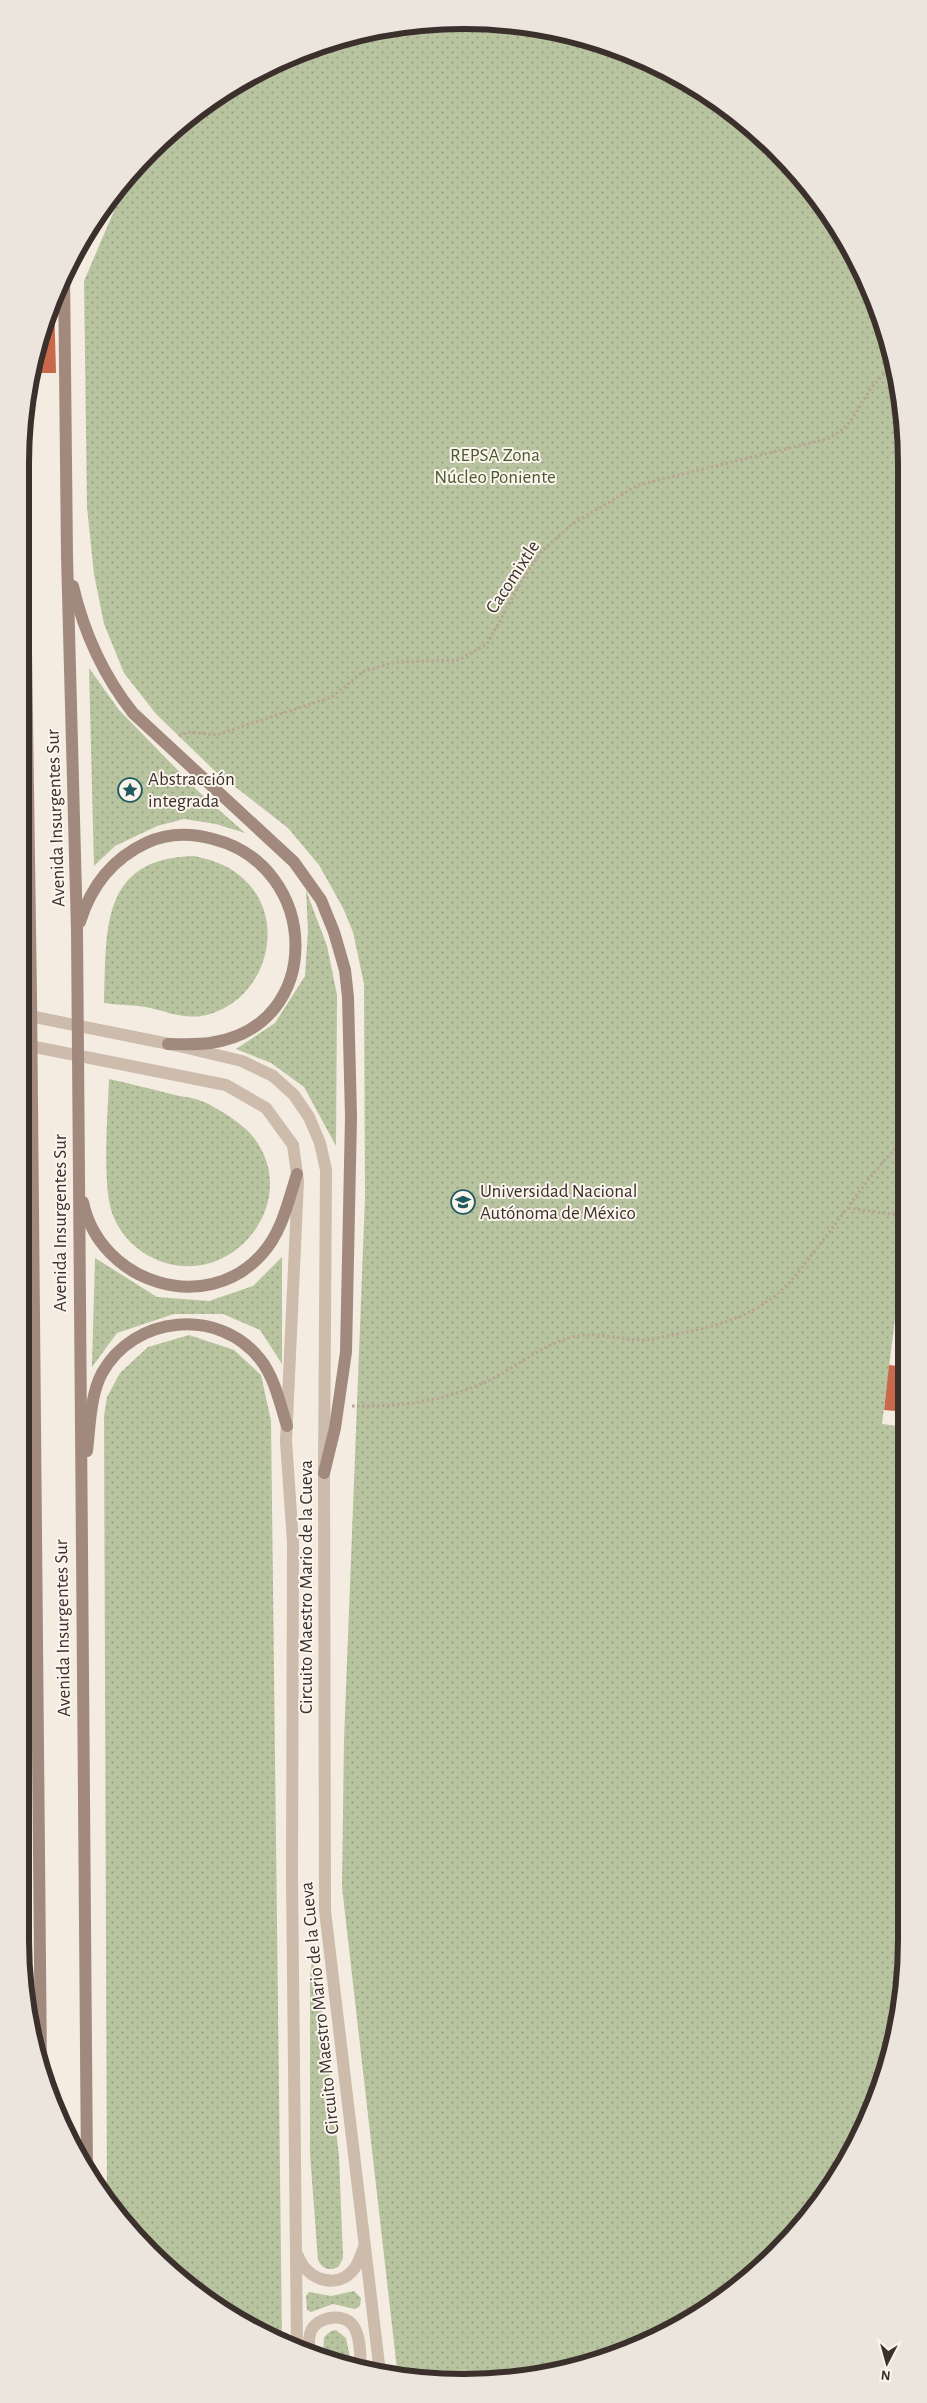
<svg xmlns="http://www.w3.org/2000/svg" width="927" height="2403" font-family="'Alegreya Sans',sans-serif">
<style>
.grass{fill:url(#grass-dots)}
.building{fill:#c8694b}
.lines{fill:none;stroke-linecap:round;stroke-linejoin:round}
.path{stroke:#b9a596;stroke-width:3;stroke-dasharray:2.5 2.5;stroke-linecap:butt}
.street{stroke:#cdbbac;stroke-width:12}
.secondary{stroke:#a18a7d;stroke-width:12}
.labels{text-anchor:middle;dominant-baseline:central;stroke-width:4;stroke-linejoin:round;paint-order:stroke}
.park-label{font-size:19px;fill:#4a5a2e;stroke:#fbf5ee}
.street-label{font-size:19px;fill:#3b302b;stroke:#fbf5ee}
.poi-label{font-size:19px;fill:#3b302b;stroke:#fbf5ee;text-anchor:start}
.rim{fill:none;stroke:#3b302b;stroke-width:6}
</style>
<defs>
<pattern id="grass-dots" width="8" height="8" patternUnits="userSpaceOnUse" patternTransform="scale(1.25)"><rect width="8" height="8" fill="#b8c4a0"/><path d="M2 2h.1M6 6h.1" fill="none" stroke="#97a083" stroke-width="1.8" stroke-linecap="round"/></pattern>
</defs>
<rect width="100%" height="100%" fill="#f4ebe1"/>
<g class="grass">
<polygon points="493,21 579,35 710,95 797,171 861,268 903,405 905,1238 882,1424 906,1427 907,1939 892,2055 861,2136 816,2209 710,2308 633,2349 550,2374 405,2379 398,2378 342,1887 344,1740 365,1198 364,984 353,932 343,908 319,865 288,828 216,772 156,714 124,673 104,624 94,574 87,507 84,281 117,204 117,188 171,130 242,79 321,43 406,24"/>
<polygon points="89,668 119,710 199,792 245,833 216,824 184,819 157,826 115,846 94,866"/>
<path d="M194,856C211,860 226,864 239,875C289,914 269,994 213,1013C188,1022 170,1012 146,1007C132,1005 118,1005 104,1003C107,933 98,858 194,856Z"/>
<polygon points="306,890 327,946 337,995 336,1146 304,1087 271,1063 236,1049 275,1023 305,976 308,930"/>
<path d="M109,1079C131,1084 153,1089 175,1095C184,1097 196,1098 204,1102C216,1107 239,1122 248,1131C309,1195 232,1296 153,1258C136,1250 122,1236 114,1218C101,1189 108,1114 109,1079Z"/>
<polygon points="282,1257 282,1364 260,1330 223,1314 174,1314 117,1333 92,1367 95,1258 157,1297 209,1301 253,1286"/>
<polygon points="189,1335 234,1350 261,1375 271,1421 282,2342 242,2324 130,2232 107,2199 104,1416 107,1397 120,1373 148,1347"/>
<path d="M312,1960L318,1977L339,2156L343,2258L339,2266C331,2272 322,2269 318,2260L310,2154V1977Z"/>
<polygon points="354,2291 361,2298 360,2306 355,2309 333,2304 311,2312 307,2310 306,2296 309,2292 331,2296"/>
<polygon points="336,2330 346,2338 352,2367 323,2360 324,2337 331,2331"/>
</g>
<g class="building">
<polygon points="54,299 56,373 35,373 35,348"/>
<polygon points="889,1365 906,1367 906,1412 884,1410"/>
</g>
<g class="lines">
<g class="path">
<polyline points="98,215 103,215 103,208"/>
<path d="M179,736L189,732L216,735L332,697L364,671L396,662L459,660L487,644L523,579L541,552L571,525L638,485L830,438C835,434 841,431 845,427C862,410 869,379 893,370"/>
<polyline points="848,1208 905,1216"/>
<polyline points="905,1297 898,1356 906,1357"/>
<path d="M352,1406C401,1407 447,1401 492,1379C519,1365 542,1345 572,1337C597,1331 619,1340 643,1340C654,1340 663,1336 673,1335C708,1328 743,1320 772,1298C787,1287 799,1272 810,1257C842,1218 868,1174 905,1139"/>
</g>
<g class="street">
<polyline points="20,1014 179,1046 242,1061 273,1076 294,1095 309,1117 320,1143 326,1170 324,1473 325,1911 380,2373"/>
<polyline points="20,1044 226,1085 266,1108 293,1145 298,1181 286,1441 293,1543 292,1879 297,2349"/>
<path d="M298,2256C306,2279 337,2291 354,2269C359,2263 361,2255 364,2247"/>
<path d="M309,2354C309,2347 308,2338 311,2331C318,2316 345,2312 354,2327C361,2338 360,2356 361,2369"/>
</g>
<g class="secondary">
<polyline points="64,273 67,556 77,931 87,2172"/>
<polyline points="23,443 31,996 41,2069"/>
<path d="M73,586C84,633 103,675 133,713L294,862L321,900L334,932L345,970L348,997L351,1117L346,1352L335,1428L324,1473"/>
<path d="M80,922C91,886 112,859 146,843C167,833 191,833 213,839C321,866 326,1027 210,1043C196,1045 182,1044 168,1044"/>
<path d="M83,1202C100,1283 206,1317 262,1254C282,1232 288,1202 297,1174"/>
<polyline points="20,1417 33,1449"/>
<path d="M87,1451C90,1426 90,1396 102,1373C134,1315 219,1307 260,1359C275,1378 280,1404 287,1426"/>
</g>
</g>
<defs>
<g id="sight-ring" transform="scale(1.25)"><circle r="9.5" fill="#fbf5ee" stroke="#1f5a5e" stroke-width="1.5"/><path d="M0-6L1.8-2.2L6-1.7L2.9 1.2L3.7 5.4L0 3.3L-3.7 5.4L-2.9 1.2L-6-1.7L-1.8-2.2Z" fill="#1f5a5e"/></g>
<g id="university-ring" transform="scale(1.25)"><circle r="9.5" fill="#fbf5ee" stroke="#1f5a5e" stroke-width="1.5"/><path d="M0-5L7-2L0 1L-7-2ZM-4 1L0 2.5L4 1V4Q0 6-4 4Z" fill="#1f5a5e"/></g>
</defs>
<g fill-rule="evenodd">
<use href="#sight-ring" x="130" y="790"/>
<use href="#university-ring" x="463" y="1202"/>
</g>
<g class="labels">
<g class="park-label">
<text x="495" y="455">REPSA Zona<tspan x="495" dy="22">Núcleo Poniente</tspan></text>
</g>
<g class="street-label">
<text transform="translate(513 577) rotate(-57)">Cacomixtle</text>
<text transform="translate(56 818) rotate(-92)">Avenida Insurgentes Sur</text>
<text transform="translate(60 1223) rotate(-90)">Avenida Insurgentes Sur</text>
<text transform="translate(306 1587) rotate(-90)">Circuito Maestro Mario de la Cueva</text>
<text transform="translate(63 1628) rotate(-91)">Avenida Insurgentes Sur</text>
<text transform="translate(320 2008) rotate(-96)">Circuito Maestro Mario de la Cueva</text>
</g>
<g class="poi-label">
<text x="148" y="779">Abstracción<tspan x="148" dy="22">integrada</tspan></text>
<text x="480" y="1191">Universidad Nacional<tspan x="480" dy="22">Autónoma de México</tspan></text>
</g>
</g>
<path d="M0 0H927V2403H0ZM463 29H464A434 434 0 0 1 898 463V1940A434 434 0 0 1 464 2374H463A434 434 0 0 1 29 1940V463A434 434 0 0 1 463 29Z" fill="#ece5de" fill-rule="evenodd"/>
<path class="rim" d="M463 29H464A434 434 0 0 1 898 463V1940A434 434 0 0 1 464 2374H463A434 434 0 0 1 29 1940V463A434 434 0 0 1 463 29Z"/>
<g transform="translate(887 2363) rotate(186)" stroke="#fbf5ee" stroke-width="4" paint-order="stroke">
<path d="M0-4L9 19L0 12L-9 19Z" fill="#3b302b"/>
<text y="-8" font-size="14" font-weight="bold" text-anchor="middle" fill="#3b302b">N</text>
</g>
</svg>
